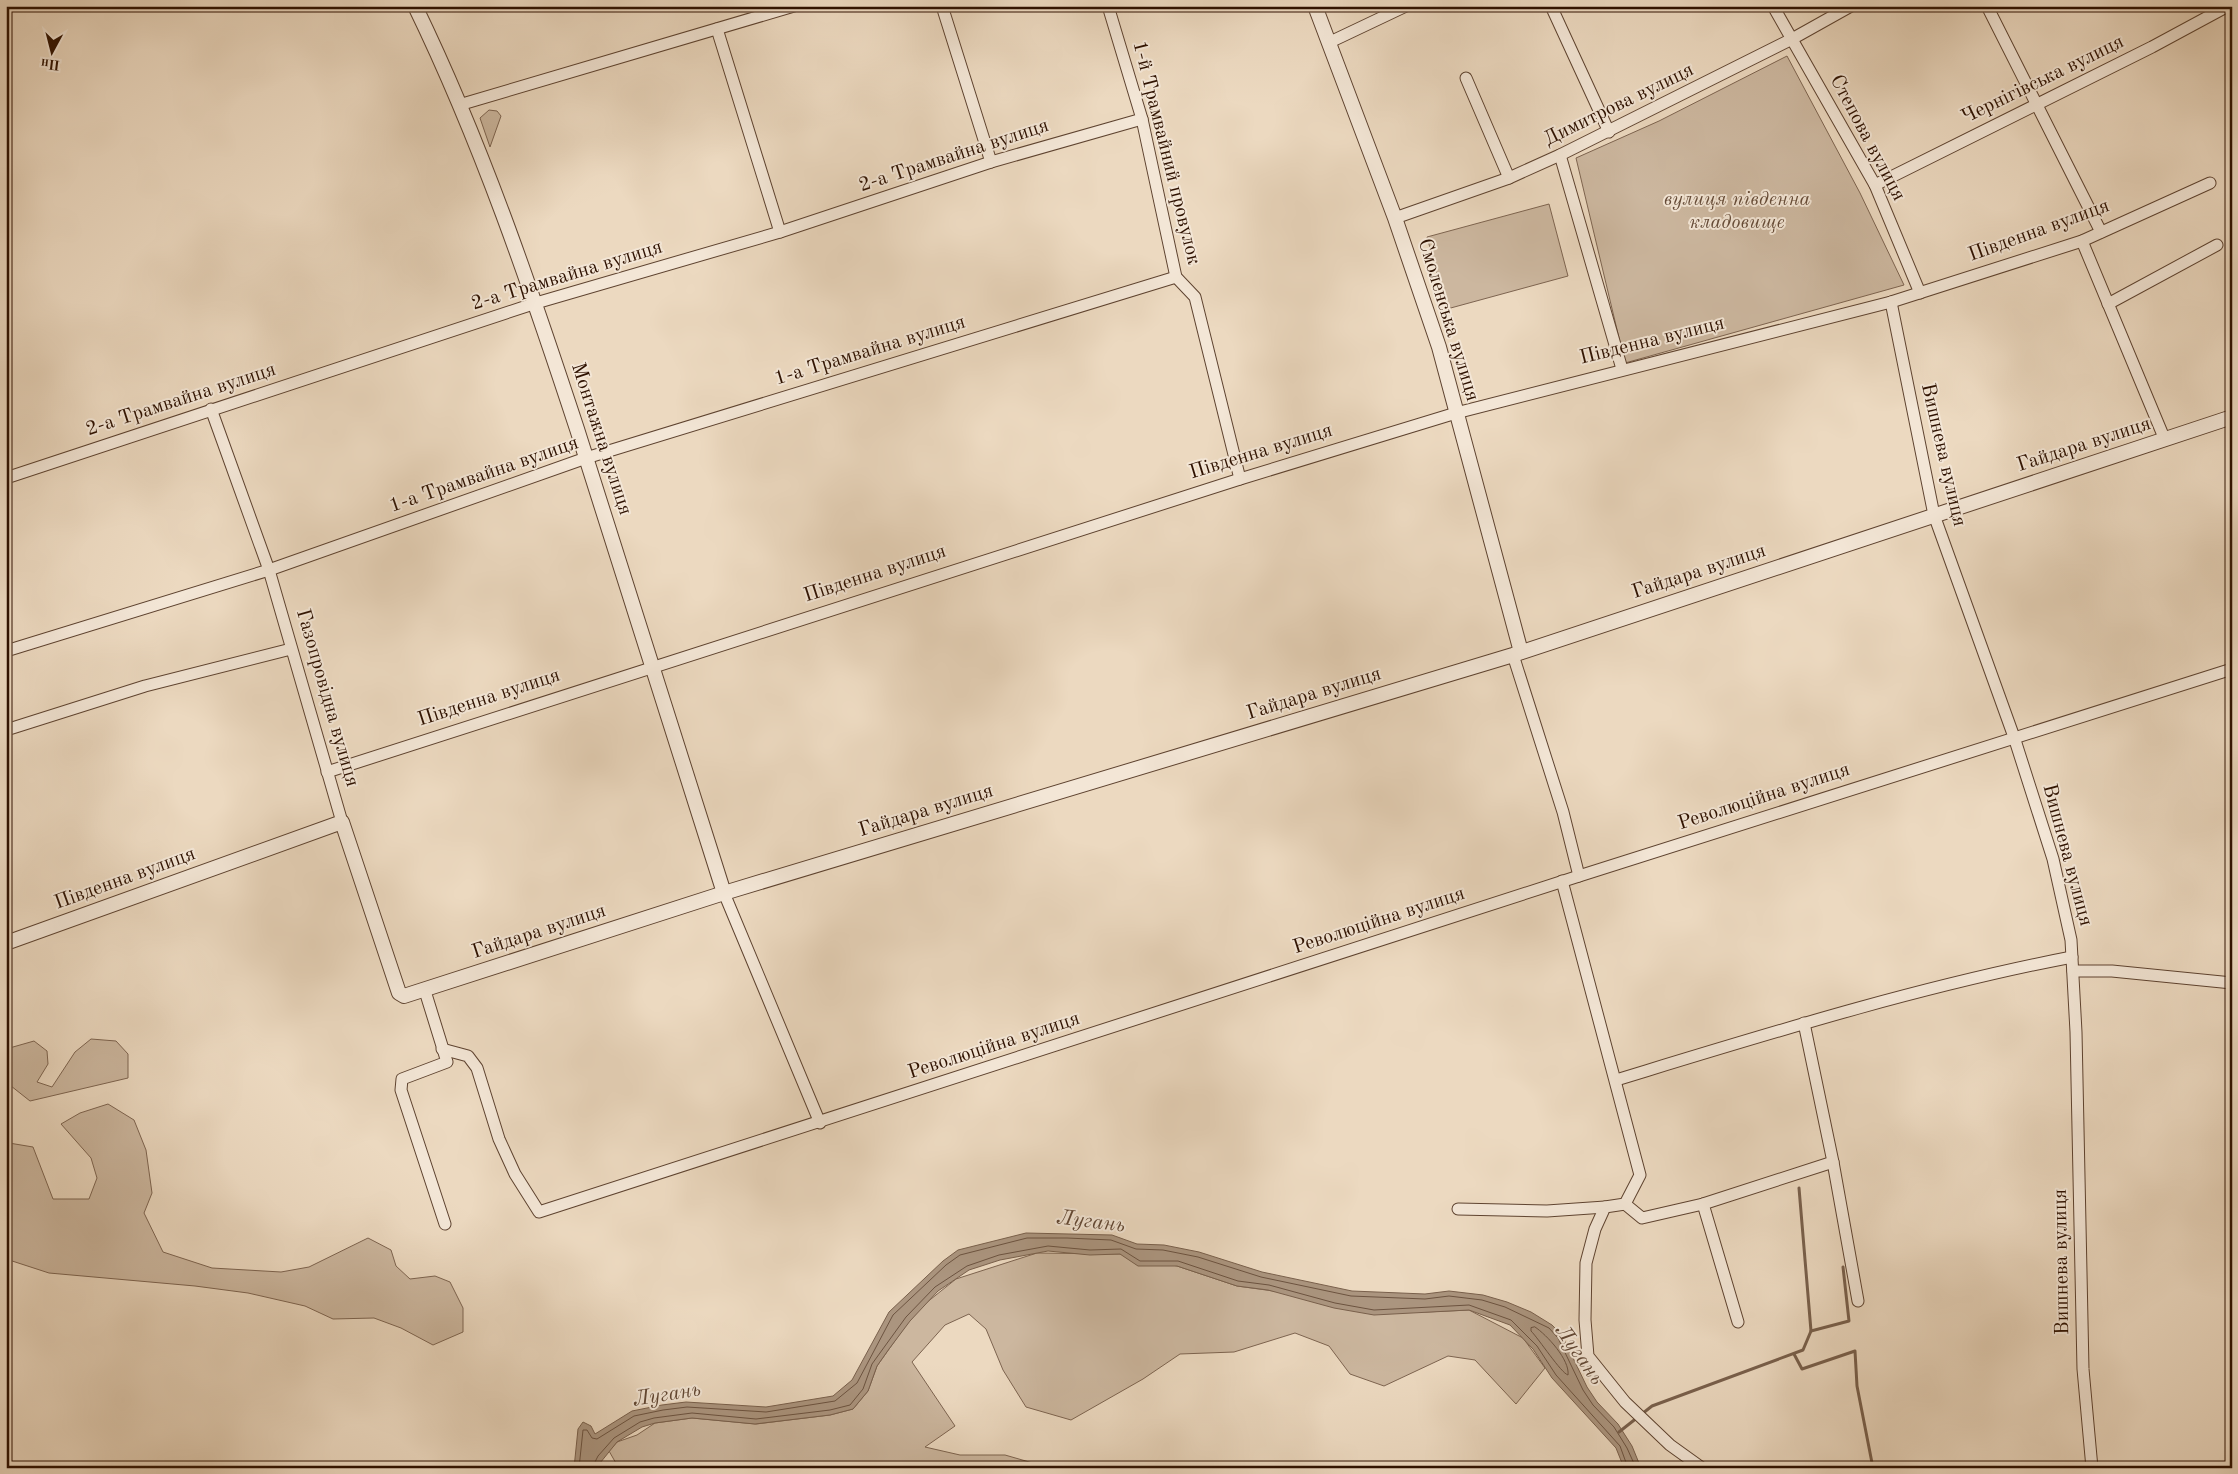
<svg xmlns="http://www.w3.org/2000/svg" width="2238" height="1474" font-family="'Old Standard TT',serif">
<style>
.green{fill:#ccb79f;stroke:#7d6450}
.water{fill:#ab957f;stroke:#79604c}
.lines{fill:none;stroke-linecap:round;stroke-linejoin:round}
.shore{stroke:#6c5340;stroke-width:1}
.stream{stroke:#79604c;stroke-width:3}
.minor-casing{stroke:#5e4330;stroke-width:13}
.tertiary-casing{stroke:#5e4330;stroke-width:16}
.minor{stroke:#f3e6d6;stroke-width:11}
.tertiary{stroke:#f3e6d6;stroke-width:14}
.labels{text-anchor:middle;dominant-baseline:central;stroke-width:4;stroke-linejoin:round;paint-order:stroke}
.street-label{font-size:20px;fill:#2e1100;stroke:#f3e6d6}
.park-label{font-size:20px;font-style:italic;fill:#654b38;stroke:#f3e6d6}
.water-label{font-size:21px;font-style:italic;fill:#604633;stroke:#f3e6d6}
</style>
<rect width="100%" height="100%" fill="#ecd9c0"/>
<filter id="stains"><feTurbulence type="fractalNoise" baseFrequency=".004" numOctaves="4"/><feColorMatrix values="0 0 0 0 .2 0 0 0 0 .09 0 0 0 0 .02 0 0 0 .5 -.17"/></filter>
<radialGradient id="worn" r=".72"><stop offset=".6" stop-color="#630" stop-opacity="0"/><stop offset="1" stop-color="#630" stop-opacity=".3"/></radialGradient>
<g class="green">
<polygon points="1787,56 1860,193 1904,285 1625,363 1576,158 1659,121"/>
<polygon points="489,110 497,111 501,116 490,147 480,118"/>
<polygon points="1549,204 1568,276 1447,309 1427,237"/>
<polygon points="91,1039 116,1041 128,1054 128,1078 30,1101 6,1082 6,1049 34,1041 47,1051 48,1064 37,1082 52,1087 75,1052"/>
<polygon points="108,1104 134,1120 146,1150 152,1193 144,1213 163,1252 212,1268 281,1272 309,1267 368,1238 391,1250 396,1266 410,1279 435,1276 450,1282 463,1308 463,1332 433,1345 401,1328 374,1318 333,1319 305,1306 248,1293 195,1286 49,1273 6,1259 6,1149 9,1143 33,1147 53,1199 89,1199 97,1178 91,1158 61,1124 80,1113"/>
<polygon points="1037,1253 1120,1254 1177,1266 1237,1286 1426,1312 1469,1310 1523,1338 1545,1368 1516,1404 1475,1360 1448,1356 1384,1386 1350,1374 1329,1346 1295,1333 1234,1352 1180,1354 1143,1379 1071,1420 1026,1407 1003,1370 986,1329 969,1314 945,1325 912,1362 955,1426 925,1447 960,1455 1005,1455 1050,1468 605,1468 617,1465 609,1451 617,1442 637,1435 655,1423 692,1418 756,1424 830,1415 853,1409 868,1391 877,1366 909,1321 926,1303 956,1279"/>
</g>
<polygon class="water" points="1026,1233 1112,1235 1137,1244 1164,1245 1199,1252 1262,1272 1352,1291 1425,1294 1449,1291 1483,1295 1507,1302 1531,1312 1552,1325 1562,1335 1587,1387 1597,1402 1618,1424 1632,1446 1641,1468 1624,1468 1616,1448 1552,1378 1533,1349 1510,1325 1469,1310 1374,1315 1334,1308 1268,1290 1237,1286 1177,1266 1138,1266 1120,1254 1090,1255 1048,1251 1000,1260 969,1270 938,1291 910,1321 889,1349 877,1366 868,1391 853,1409 830,1415 755,1424 692,1418 655,1423 642,1427 617,1442 596,1468 574,1468 578,1429 583,1422 591,1426 595,1434 632,1411 662,1405 686,1402 766,1407 833,1396 852,1380 889,1312 943,1261 958,1250"/>
<g class="lines">
<g class="shore">
<path d="M1535,1327C1547,1335 1570,1360 1568,1375C1561,1373 1539,1339 1531,1331V1328Z"/>
<polyline points="579,1468 583,1430 587,1430 592,1438 597,1439 634,1416 663,1410 687,1407 766,1412 835,1401 857,1383 893,1315 946,1265 960,1255 1027,1238 1067,1238 1111,1240 1136,1249 1163,1250 1198,1257 1261,1277 1351,1296 1425,1299 1449,1296 1482,1300 1505,1307 1549,1328 1558,1338 1583,1390 1593,1405 1614,1427 1627,1448 1636,1468"/>
<polyline points="592,1468 598,1456 614,1438 640,1422 654,1418 692,1413 756,1419 830,1410 850,1405 863,1389 872,1364 885,1346 906,1317 935,1287 967,1266 999,1255 1048,1246 1090,1250 1121,1249 1140,1261 1178,1261 1238,1281 1269,1285 1335,1303 1374,1310 1469,1305 1511,1320 1537,1346 1556,1375 1620,1446 1628,1468"/>
</g>
<g class="stream">
<polyline points="1811,1331 1849,1321 1843,1267"/>
<polyline points="1794,1354 1802,1369 1855,1351 1857,1386 1873,1468"/>
<polyline points="1619,1432 1652,1406 1803,1350 1811,1331 1799,1188"/>
</g>
<g class="minor-casing">
<g id="minor">
<polyline points="942,6 991,162"/>
<polyline points="1108,6 1142,119 1176,277 1195,297 1240,479"/>
<polyline points="1551,6 1609,132"/>
<polyline points="1773,6 1875,185 1920,293"/>
<polyline points="1987,6 2101,232"/>
<polyline points="717,29 780,232"/>
<polyline points="1328,43 1406,6"/>
<polyline points="1466,78 1509,178"/>
<polyline points="459,105 794,6"/>
<polyline points="1560,155 1622,369"/>
<polyline points="1875,185 2152,47 2228,6"/>
<polyline points="1395,218 1509,178 1560,155 1792,39 1851,6"/>
<polyline points="2082,241 2165,440"/>
<polyline points="1891,302 1934,515 2014,737 2053,859 2071,940 2076,1032 2083,1369 2092,1468"/>
<polyline points="2108,304 2217,245"/>
<polyline points="211,409 269,570 342,822"/>
<polyline points="6,478 536,303 780,232 991,162 1142,119"/>
<polyline points="6,651 269,570 586,458 1176,277"/>
<polyline points="1513,655 1563,812 1579,876"/>
<polyline points="6,730 145,686 291,649"/>
<polyline points="327,772 1240,479 1456,413 1891,302 2082,241 2210,183"/>
<polyline points="1562,881 1640,1175 1625,1204 1605,1207 1595,1229 1586,1263 1585,1320 1588,1356 1625,1402 1670,1445 1702,1468"/>
<polyline points="724,893 820,1123"/>
<polyline points="2073,971 2112,971 2232,983"/>
<polyline points="425,991 447,1062 402,1079 401,1090 445,1224"/>
<polyline points="1804,1023 1833,1162 1858,1301"/>
<polyline points="442,1049 468,1056 477,1068 499,1139 515,1174 539,1212 1579,876 2232,669"/>
<path d="M1616,1080C1767,1034 1917,987 2072,957"/>
<polyline points="1625,1204 1642,1218 1703,1204 1833,1162"/>
<polyline points="1703,1204 1738,1322"/>
<polyline points="1458,1209 1547,1211 1605,1207"/>
</g>
</g>
<g class="tertiary-casing">
<g id="tertiary">
<path d="M415,6C481,142 530,286 577,429C627,584 675,739 724,893"/>
<polyline points="1315,6 1395,218 1439,347 1521,652"/>
<polyline points="6,943 342,822 399,993 404,996 724,893 1513,655 2232,417"/>
</g>
</g>
<use href="#minor" class="minor"/>
<use href="#tertiary" class="tertiary"/>
</g>
<g class="labels">
<g class="street-label">
<text transform="translate(2043 80) rotate(-26)">Чернігівська вулиця</text>
<text transform="translate(1619 105) rotate(-26)">Димитрова вулиця</text>
<text transform="translate(1867 138) rotate(62)">Степова вулиця</text>
<text transform="translate(1166 153) rotate(76)">1-й Трамвайний провулок</text>
<text transform="translate(954 156) rotate(-18)">2-а Трамвайна вулиця</text>
<text transform="translate(2039 231) rotate(-20)">Південна вулиця</text>
<text transform="translate(567 276) rotate(-17)">2-а Трамвайна вулиця</text>
<text transform="translate(1448 320) rotate(73)">Смоленська вулиця</text>
<text transform="translate(1652 341) rotate(-14)">Південна вулиця</text>
<text transform="translate(870 351) rotate(-17)">1-а Трамвайна вулиця</text>
<text transform="translate(181 400) rotate(-18)">2-а Трамвайна вулиця</text>
<text transform="translate(601 439) rotate(72)">Монтажна вулиця</text>
<text transform="translate(2084 445) rotate(-18)">Гайдара вулиця</text>
<text transform="translate(1261 452) rotate(-17)">Південна вулиця</text>
<text transform="translate(1943 455) rotate(77)">Вишнева вулиця</text>
<text transform="translate(484 475) rotate(-19)">1-а Трамвайна вулиця</text>
<text transform="translate(1699 572) rotate(-18)">Гайдара вулиця</text>
<text transform="translate(875 574) rotate(-18)">Південна вулиця</text>
<text transform="translate(1314 694) rotate(-17)">Гайдара вулиця</text>
<text transform="translate(327 698) rotate(74)">Газопровідна вулиця</text>
<text transform="translate(489 698) rotate(-18)">Південна вулиця</text>
<text transform="translate(1764 797) rotate(-18)">Революційна вулиця</text>
<text transform="translate(926 811) rotate(-17)">Гайдара вулиця</text>
<text transform="translate(2067 855) rotate(75)">Вишнева вулиця</text>
<text transform="translate(125 879) rotate(-20)">Південна вулиця</text>
<text transform="translate(1379 921) rotate(-18)">Революційна вулиця</text>
<text transform="translate(539 932) rotate(-18)">Гайдара вулиця</text>
<text transform="translate(994 1046) rotate(-18)">Революційна вулиця</text>
<text transform="translate(2062 1262) rotate(-91)">Вишнева вулиця</text>
</g>
<g class="park-label">
<text x="1737" y="200">вулиця південна<tspan x="1737" dy="23">кладовище</tspan></text>
</g>
<g class="water-label">
<text transform="translate(1091 1222) rotate(7)">Лугань</text>
<text transform="translate(1579 1355) rotate(55)">Лугань</text>
<text transform="translate(667 1395) rotate(-9)">Лугань</text>
</g>
</g>
<rect width="2238" height="1474" fill="none" stroke="#ecd9c0" stroke-width="25"/>
<rect x="8" y="8" width="2223" height="1459" fill="none" stroke="#2e1100" stroke-width="2.5"/>
<rect x="12" y="12" width="2213" height="1449" fill="none" stroke="#2e1100"/>
<g transform="translate(52 52) rotate(187)" stroke="#f3e6d6" stroke-width="4" paint-order="stroke">
<path d="M0-4L9 19L0 12L-9 19Z" fill="#2e1100"/>
<text y="-8" font-size="14" font-weight="bold" text-anchor="middle" fill="#2e1100">Пн</text>
</g>
<rect width="100%" height="100%" filter="url(#stains)"/>
<rect width="100%" height="100%" fill="url(#worn)"/>
</svg>
